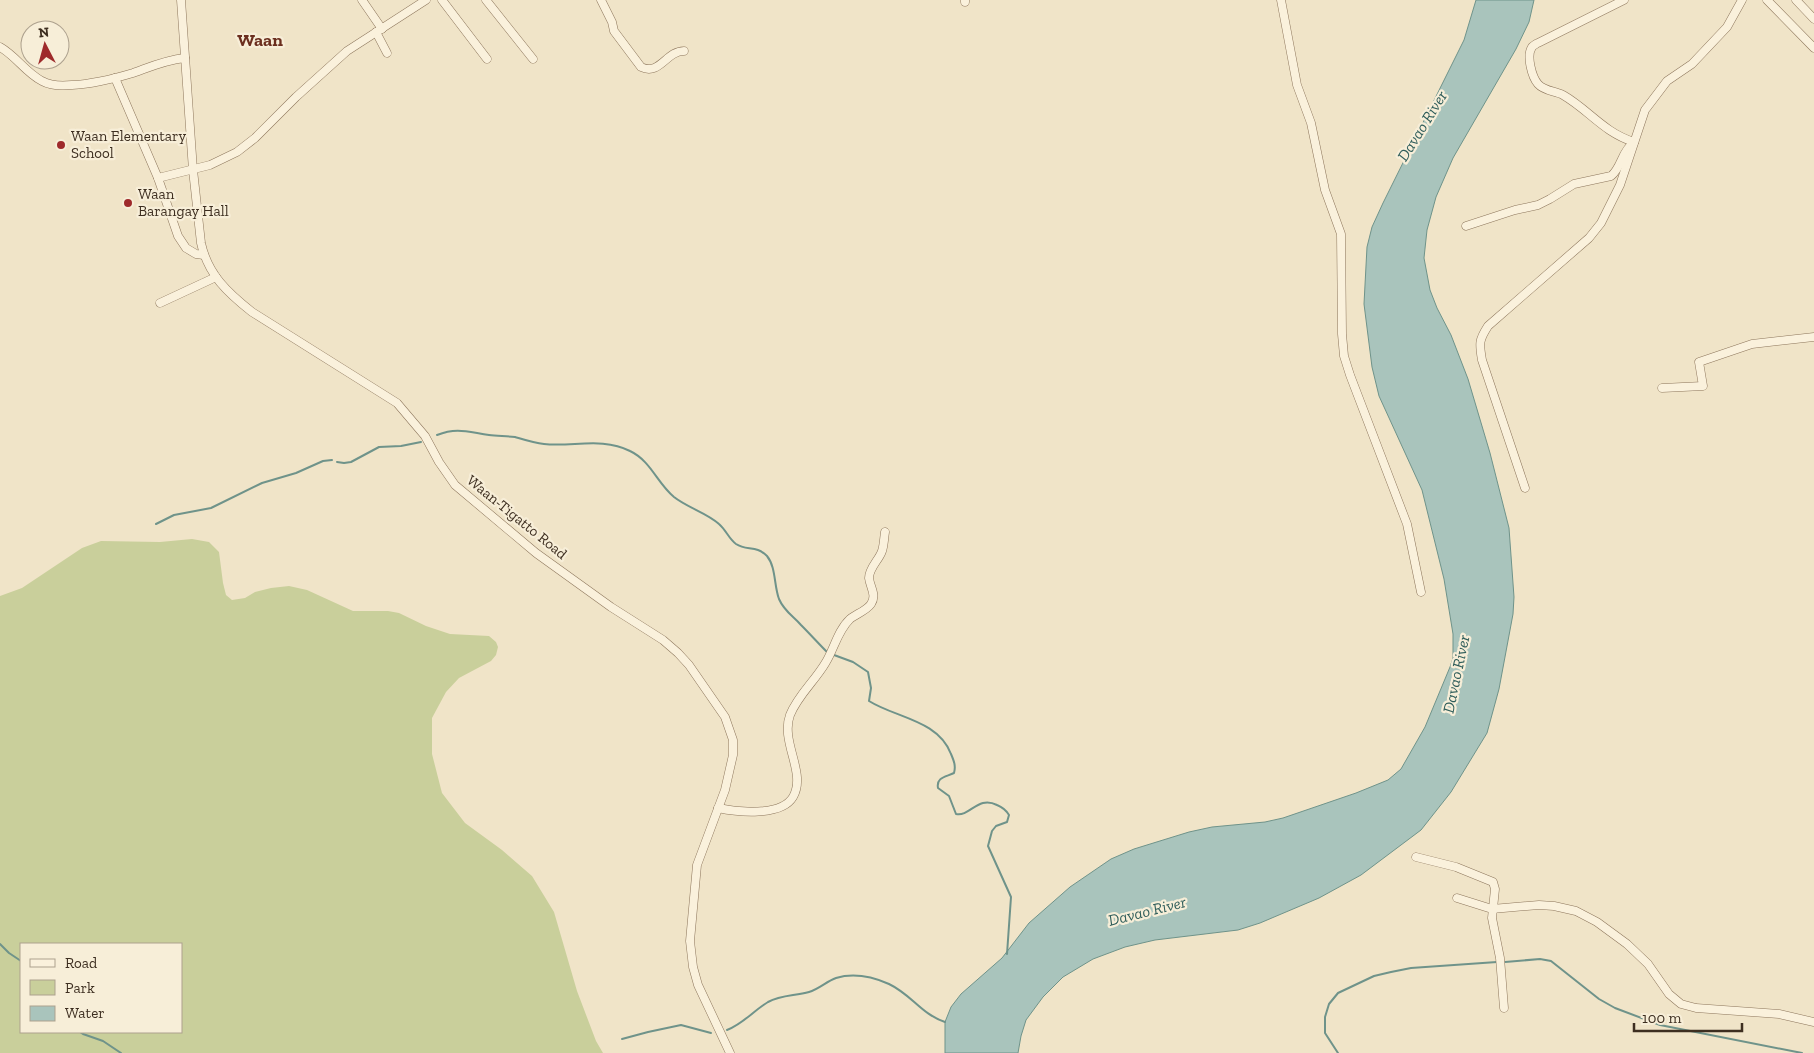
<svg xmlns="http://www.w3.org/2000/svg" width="1814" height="1053" font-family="'Zilla Slab',serif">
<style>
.green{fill:#c9cf9b;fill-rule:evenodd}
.water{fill:#a9c4bc;stroke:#6f938a}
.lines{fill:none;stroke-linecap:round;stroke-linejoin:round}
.stream{stroke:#6f938a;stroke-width:2}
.minor-casing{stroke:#8d765c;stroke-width:9}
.minor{stroke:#faf1dc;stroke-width:8}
.poi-dot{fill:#9e2a2b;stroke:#f7eed8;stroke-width:2}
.labels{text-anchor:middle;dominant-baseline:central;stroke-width:4.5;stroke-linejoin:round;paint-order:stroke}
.poi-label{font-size:15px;fill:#3d2e20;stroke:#f7eed8;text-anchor:start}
.street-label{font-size:15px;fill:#3d2e20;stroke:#f7eed8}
.water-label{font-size:16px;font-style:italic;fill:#2f5d5a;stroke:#f7eed8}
.quarter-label{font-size:18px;font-weight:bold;fill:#6b2e1e;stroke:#f7eed8}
</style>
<rect width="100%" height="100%" fill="#f0e4c8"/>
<path class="green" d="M192,539L209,542L219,552L223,583L226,595L232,600L245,598L255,592L271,588L289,586L307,590L353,611H388L399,613L426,626L450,634L489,636L496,642L498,647L496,655L491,661L459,678L446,692L432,718V754L442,793L465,823L502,850L532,876L554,912L577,991L596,1041L603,1053H0V596L22,588L82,548L101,541L160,542ZM21,944H181V1032H21Z"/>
<polygon class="water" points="1476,0 1534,0 1529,22 1516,49 1453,158 1436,197 1427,230 1424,258 1430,290 1437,308 1451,335 1468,379 1490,453 1509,528 1514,597 1513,614 1499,689 1487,733 1451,792 1421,830 1361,875 1319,898 1260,923 1238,930 1155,940 1125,947 1093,959 1063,977 1043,997 1026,1020 1021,1036 1018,1053 945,1053 945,1022 951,1007 961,994 1002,958 1029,923 1070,887 1111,859 1134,849 1189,832 1212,827 1265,822 1283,818 1356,793 1388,780 1401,769 1425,727 1450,667 1453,658 1453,634 1444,579 1422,490 1379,396 1372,367 1364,304 1367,247 1372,227 1383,203 1464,40"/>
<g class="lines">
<g class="stream">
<path d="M437,435C457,427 468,432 489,435C497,436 506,436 515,437C525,440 534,443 544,444C573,447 603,437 630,451C651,461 657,483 674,497C688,508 707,513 719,524C726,530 729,539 736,544C747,551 756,545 767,556C776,567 774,586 779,599C784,611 793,616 801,625C810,634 818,643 827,652"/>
<polyline points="337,462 344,463 351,462 379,447 401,446 421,442"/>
<polyline points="156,524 174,515 211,508 262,483 296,473 323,461 332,460"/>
<path d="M834,655L853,662L868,672L871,688L869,701C896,718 938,720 951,754C954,761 956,766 954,773C946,777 936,777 938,788L949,796L956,814C970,817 978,795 997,805C1002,807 1006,810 1009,815L1007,822L996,826L992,831L988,846L1011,897L1007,954"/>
<polyline points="0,944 9,953 21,961"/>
<polyline points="1505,962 1540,959 1551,961 1599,999 1615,1008 1660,1025 1802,1053"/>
<path d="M727,1030C743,1024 753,1011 768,1002C781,995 795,996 809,992C819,989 827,981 836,978C853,973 873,977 889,984C912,995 921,1014 945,1022"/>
<polyline points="80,1032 83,1034 103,1041 121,1053"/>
<polyline points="622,1039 648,1032 681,1025 711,1033"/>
<polyline points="1338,1053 1325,1033 1325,1017 1329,1004 1338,993 1374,976 1391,972 1411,968 1497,962"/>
</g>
<g class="minor-casing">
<g id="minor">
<path d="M181,0L193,170L201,243C208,275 228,293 252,312L397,403L425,436L439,462L455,485L536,553L611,607L663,640L678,653L689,665L725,717L733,740V755L725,790L697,865L690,941L693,967L698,985L730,1053"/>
<polyline points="362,0 382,29"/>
<polyline points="442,0 487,59"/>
<polyline points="486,0 533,59"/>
<path d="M601,0L612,22L614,31L641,67C660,76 666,51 684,51"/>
<polyline points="1281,0 1297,85 1311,123 1325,190 1341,234 1342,334 1344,356 1350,375 1407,524 1421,592"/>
<path d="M1624,0L1538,43C1537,43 1533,46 1532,47C1526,56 1532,77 1538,84C1544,91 1555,91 1563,95C1589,110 1603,132 1634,142"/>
<polyline points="1767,0 1814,48"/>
<polyline points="1796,0 1814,19"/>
<polyline points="965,2 965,0"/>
<polyline points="376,32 387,53"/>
<path d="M0,47C16,56 26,73 42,81C51,86 62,86 72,85C93,84 113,79 133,73C150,67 165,60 185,58"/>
<polyline points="115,78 158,178 178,236 186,248 196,254 204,255"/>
<polyline points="158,178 210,165 237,152 255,138 296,97 347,51 426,0"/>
<path d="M1466,226L1515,210L1538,205L1550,199L1574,184L1611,176C1622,167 1621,152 1634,142"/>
<polyline points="160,303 216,277"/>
<polyline points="1662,388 1703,386 1699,362 1752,344 1814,337"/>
<path d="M1525,488L1482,360C1479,343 1479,340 1488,326L1589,238L1601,223L1620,185L1645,110L1667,81L1692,64L1727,27L1742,0"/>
<path d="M718,808C737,812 781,817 793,797C807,773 780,742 790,715C798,695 815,681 826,662C834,649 838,630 850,619C856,614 866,611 871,604C877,595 870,587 869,578C869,568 879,560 882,551C884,545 884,538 885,532"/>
<polyline points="1416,857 1456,867 1493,882 1495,889 1492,918 1500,958 1504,1008"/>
<polyline points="1457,898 1492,909 1539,905 1554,906 1576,911 1597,922 1627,944 1648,964 1669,994 1681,1004 1696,1008 1779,1014 1814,1022"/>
</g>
</g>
<use href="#minor" class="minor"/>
</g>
<g class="poi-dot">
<circle cx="61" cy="145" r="5"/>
<circle cx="128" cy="203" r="5"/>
</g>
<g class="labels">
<g class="poi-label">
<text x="71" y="136">Waan Elementary<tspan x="71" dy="17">School</tspan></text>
<text x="138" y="194">Waan<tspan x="138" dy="17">Barangay Hall</tspan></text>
</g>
<g class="street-label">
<text transform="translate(517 517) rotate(39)">Waan-Tigatto Road</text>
</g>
<g class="water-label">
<text transform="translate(1422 126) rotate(-58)">Davao River</text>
<text transform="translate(1456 674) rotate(-78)">Davao River</text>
<text transform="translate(1147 911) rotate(-14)">Davao River</text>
</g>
<g class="quarter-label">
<text x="260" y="40">Waan</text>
</g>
</g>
<rect x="20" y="943" width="162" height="90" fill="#f7eed8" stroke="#ada18e"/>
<rect x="30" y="959" width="25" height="8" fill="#faf1dc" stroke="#ada18e"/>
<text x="65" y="968" font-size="15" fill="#3d2e20">Road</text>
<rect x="30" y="980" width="25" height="15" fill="#c9cf9b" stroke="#ada18e"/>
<text x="65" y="993" font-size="15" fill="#3d2e20">Park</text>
<rect x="30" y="1006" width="25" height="15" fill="#a9c4bc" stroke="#ada18e"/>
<text x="65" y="1018" font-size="15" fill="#3d2e20">Water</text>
<g transform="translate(45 45) rotate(354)"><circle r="24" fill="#f7eed8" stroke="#ada18e"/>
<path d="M0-4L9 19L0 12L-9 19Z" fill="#9e2a2b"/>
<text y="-8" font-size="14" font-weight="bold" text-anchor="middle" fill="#3d2e20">N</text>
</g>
<path d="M1634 1023v8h108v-8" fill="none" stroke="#3d2e20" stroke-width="2.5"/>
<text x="1642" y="1023" font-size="15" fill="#3d2e20" stroke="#f7eed8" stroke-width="4" paint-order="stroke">100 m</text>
</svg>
